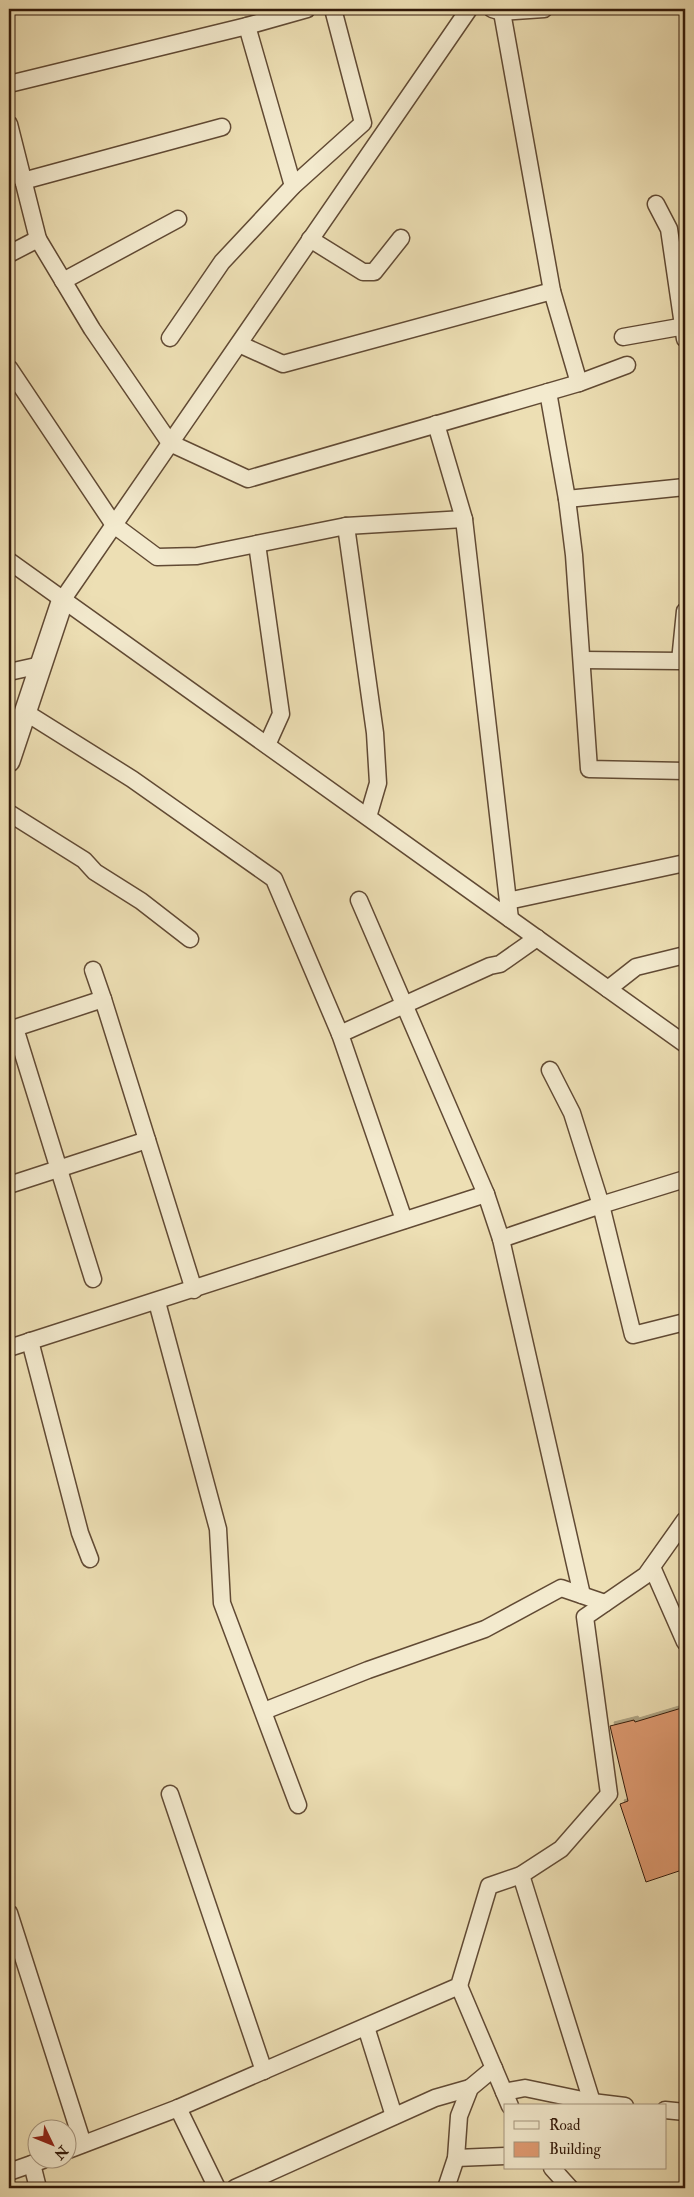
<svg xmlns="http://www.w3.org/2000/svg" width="694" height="2197" font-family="'IM FELL Double Pica',serif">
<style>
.building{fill:#df9a71;stroke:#321909;filter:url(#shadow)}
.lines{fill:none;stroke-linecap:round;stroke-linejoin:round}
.minor-casing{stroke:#614a34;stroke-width:19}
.tertiary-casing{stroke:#614a34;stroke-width:24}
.minor{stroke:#f3eace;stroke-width:16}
.tertiary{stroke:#f3eace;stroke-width:21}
</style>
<defs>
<filter id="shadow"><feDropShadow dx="4" dy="-4" stdDeviation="0" flood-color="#0004"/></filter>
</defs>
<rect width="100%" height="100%" fill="#eddfb4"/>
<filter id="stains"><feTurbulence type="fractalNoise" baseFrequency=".004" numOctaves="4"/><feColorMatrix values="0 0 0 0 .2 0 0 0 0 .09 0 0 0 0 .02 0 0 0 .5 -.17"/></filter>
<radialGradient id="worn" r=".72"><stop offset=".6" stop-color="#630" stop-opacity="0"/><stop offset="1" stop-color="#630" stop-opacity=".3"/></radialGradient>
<polygon class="building" points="685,1707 685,1869 646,1882 620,1804 628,1801 610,1726 634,1720 635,1722"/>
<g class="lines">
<g class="minor-casing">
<g id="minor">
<polyline points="492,9 502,12 544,9"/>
<polyline points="247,26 293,186"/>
<polyline points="9,84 247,26 307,9"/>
<polyline points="9,124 38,239 92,329 170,443 248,479 579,383 552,291 502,12"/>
<polyline points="23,181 222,127"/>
<polyline points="656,204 669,229 685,339"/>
<polyline points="310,239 363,272 374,272 401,238"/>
<polyline points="9,254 38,239"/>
<polyline points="63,281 178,219"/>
<polyline points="623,337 685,326"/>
<polyline points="170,338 222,262 293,186 363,123 333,9"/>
<polyline points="239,344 283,364 552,291"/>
<polyline points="9,368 114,525 157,557 197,556 346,526 464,519"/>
<polyline points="579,383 627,365"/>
<polyline points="548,392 567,499 574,555 589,769 685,771"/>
<polyline points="436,424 464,519 510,919"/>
<polyline points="567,499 685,487"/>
<polyline points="346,526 375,733 378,783 368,817"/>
<polyline points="257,544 281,714 267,745"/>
<polyline points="9,561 685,1044"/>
<polyline points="63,599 469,9"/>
<polyline points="582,660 680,661 685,611"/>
<polyline points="9,672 41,665"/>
<polyline points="25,712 132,779 274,879 340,1034"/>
<polyline points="9,813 84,860 95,872 141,901 190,939"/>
<polyline points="359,900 486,1194 501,1239 601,1205 633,1335 685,1322"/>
<polyline points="508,901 685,863"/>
<polyline points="93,970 103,999"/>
<polyline points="608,989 636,967 685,955"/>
<polyline points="550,1070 572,1113 601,1205 685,1179"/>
<polyline points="9,1185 147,1140"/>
<polyline points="404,1220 340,1034 490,966 500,964 537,938"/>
<polyline points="501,1239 582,1595"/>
<polyline points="93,1279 15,1028 103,999 194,1290"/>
<polyline points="157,1302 218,1529 222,1603 298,1805"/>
<polyline points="30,1341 80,1533 90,1559"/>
<polyline points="9,1348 486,1194"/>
<polyline points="652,1567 685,1642"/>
<polyline points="264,1711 368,1670 485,1629 561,1588 605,1603"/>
<polyline points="170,1794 264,2071"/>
<polyline points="521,1875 592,2102"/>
<polyline points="9,1913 83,2144"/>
<polyline points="459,1986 510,2106"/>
<polyline points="366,2027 394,2116"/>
<polyline points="504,2092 525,2088 592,2102 625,2106"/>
<polyline points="178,2108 217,2188"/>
<polyline points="665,2110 685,2112"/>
<polyline points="68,2150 178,2108 459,1986 489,1886 521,1875 561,1849 609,1794 585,1617 646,1575 685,1520"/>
<polyline points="456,2158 505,2156"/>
<polyline points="32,2164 38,2188"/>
<polyline points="552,2168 570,2188"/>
<polyline points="9,2172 43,2160"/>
<polyline points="235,2188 435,2098 470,2088"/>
<polyline points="446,2188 456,2158 459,2116 470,2088 494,2068"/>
</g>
</g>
<g class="tertiary-casing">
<polyline id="tertiary" points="9,761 63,599"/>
</g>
<use href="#minor" class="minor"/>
<use href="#tertiary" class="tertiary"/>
</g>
<rect width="694" height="2197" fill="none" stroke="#eddfb4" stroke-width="30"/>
<rect x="10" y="10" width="674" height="2177" fill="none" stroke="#321909" stroke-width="2.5"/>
<rect x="15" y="15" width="664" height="2167" fill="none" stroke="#321909"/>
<rect x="504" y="2104" width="162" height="65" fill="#f3eace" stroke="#a6967f"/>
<rect x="514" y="2121" width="25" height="8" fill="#f3eace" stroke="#a6967f"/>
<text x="549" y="2130" font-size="15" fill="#321909">Road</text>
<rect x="514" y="2142" width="25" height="15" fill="#df9a71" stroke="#a6967f"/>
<text x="549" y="2154" font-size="15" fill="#321909">Building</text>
<g transform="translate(52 2144) rotate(133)"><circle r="24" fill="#f3eace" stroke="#a6967f"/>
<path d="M0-4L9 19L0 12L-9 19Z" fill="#8f2418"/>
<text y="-8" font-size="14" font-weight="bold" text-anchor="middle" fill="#321909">N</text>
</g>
<rect width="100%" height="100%" filter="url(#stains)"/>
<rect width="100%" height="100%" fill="url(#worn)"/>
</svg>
